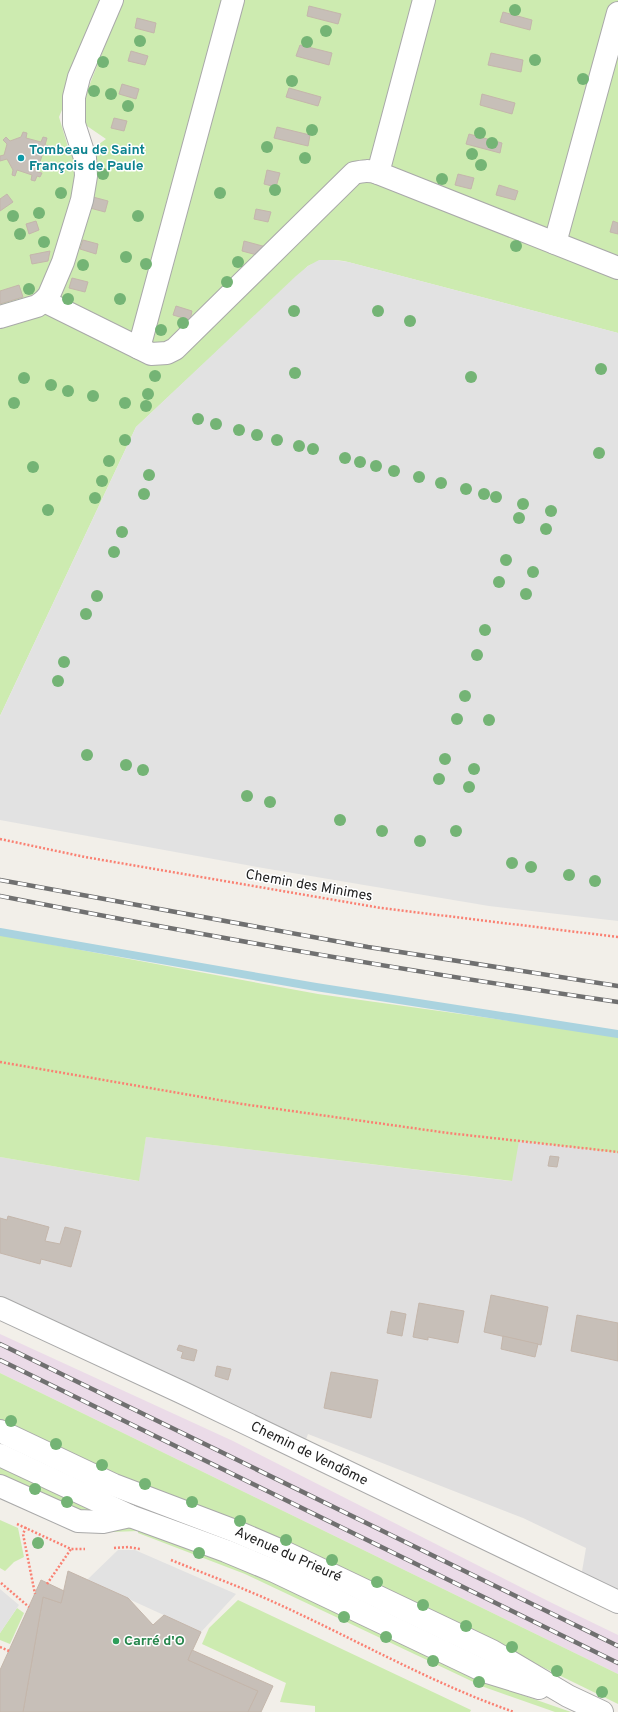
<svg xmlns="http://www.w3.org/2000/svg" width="618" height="1712" font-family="Overpass,sans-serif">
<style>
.residential{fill:#e0dfdf}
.industrial{fill:#ebdbe8}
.grass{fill:#cdebb0}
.parking{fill:#e2e2e2}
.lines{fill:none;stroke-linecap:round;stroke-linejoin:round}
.stream{stroke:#aad3df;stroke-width:8}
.building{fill:#c7bfb8;stroke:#c4b6ab}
.minor-casing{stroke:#a9a9a9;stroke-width:24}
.path{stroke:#fa8072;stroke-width:2.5;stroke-dasharray:2 2;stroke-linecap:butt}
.minor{stroke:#fff;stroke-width:22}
.rail-casing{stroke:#707070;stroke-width:4.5}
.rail{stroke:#fff;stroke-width:3;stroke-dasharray:9;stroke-linecap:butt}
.tree{fill:#74b475}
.culture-dot{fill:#0f9aa8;stroke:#fff;stroke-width:1.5}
.leisure-dot{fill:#2e9e5b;stroke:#fff;stroke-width:1.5}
.labels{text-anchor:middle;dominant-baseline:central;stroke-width:3;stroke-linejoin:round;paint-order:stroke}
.culture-label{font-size:14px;font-weight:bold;fill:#0d838f;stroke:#fff;text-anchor:start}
.street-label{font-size:14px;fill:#222;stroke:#fff}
.leisure-label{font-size:14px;font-weight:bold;fill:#27864d;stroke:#fff;text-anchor:start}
</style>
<rect width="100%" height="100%" fill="#f2efe9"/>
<polygon class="residential" points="146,1137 511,1181 518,1141 618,1153 618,1602 580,1583 586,1548 523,1518 308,1434 302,1450 0,1308 0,1157 138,1181"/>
<polygon class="industrial" points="0,1334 233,1441 552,1603 618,1635 618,1674 0,1373"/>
<g class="grass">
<path d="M0,0H107L59,117L68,147L73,150L77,160L106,139L87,126L80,109L123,0H618V333L348,262C333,259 322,259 308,266L136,427L0,716Z"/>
<polygon points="0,935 318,994 618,1036 618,1153 519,1141 512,1181 146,1137 139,1181 0,1157"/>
<polygon points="0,1373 618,1674 618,1704 481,1637 129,1482 0,1422"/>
<polygon points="0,1464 99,1511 81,1512 0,1475"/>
<polygon points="0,1520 18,1528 24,1557 14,1562 5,1571 0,1568"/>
<polygon points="135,1527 212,1554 485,1682 571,1712 555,1712 484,1687 245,1574 138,1533 138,1531 84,1533 83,1530"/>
<polygon points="238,1600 471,1710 470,1712 315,1712 315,1706 280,1702 286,1683 202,1644 209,1628"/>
<polygon points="17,1608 24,1613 10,1644 0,1640 0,1633"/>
</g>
<g class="parking">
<polygon points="319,260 334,260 348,262 618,333 618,921 489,906 257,867 0,820 0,716 136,427 296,276 308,266"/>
<polygon points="118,1550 135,1550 236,1594 201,1632 87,1580"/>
<polygon points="0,1589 19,1605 0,1633"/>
</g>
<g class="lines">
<polyline class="stream" points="0,932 316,987 618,1034"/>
</g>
<g class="building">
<polygon points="309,6 341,14 338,24 307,16"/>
<polygon points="503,12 532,20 530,30 500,22"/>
<polygon points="137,18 156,23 154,33 135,28"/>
<polygon points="300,45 332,53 329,65 296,56"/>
<polygon points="131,51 148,56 145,65 128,61"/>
<polygon points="491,53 523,60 521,72 488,65"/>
<polygon points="122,84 139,89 136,99 119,94"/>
<polygon points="289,88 321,97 318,106 286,97"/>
<polygon points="482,94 515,103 512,114 480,105"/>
<polygon points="114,118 127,121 124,131 111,128"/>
<polygon points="277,127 310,135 308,146 274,138"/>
<polygon points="23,132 27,133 26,138 41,142 43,137 47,138 45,145 49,146 48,150 44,149 37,172 42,173 40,177 37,176 35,181 31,180 32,175 17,170 15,176 12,175 13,170 7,159 0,161 0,156 4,155 7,144 3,140 6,137 10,141 21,137"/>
<polygon points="469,134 502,143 500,153 466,144"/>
<polygon points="267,170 280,173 276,187 264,184"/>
<polygon points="458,174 474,178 471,189 455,185"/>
<polygon points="499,185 518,191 515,200 496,195"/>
<polygon points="7,194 13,202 0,211 0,199"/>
<polygon points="93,197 108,201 105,212 90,208"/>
<polygon points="256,209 271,212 268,222 254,219"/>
<polygon points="36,221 39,230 29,234 26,224"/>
<polygon points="613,221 618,223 618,234 610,232"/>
<polygon points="83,240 98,244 96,254 80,249"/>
<polygon points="244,241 270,248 261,256 242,251"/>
<polygon points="50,251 48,261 32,264 30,255"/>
<polygon points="72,278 88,282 85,292 69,288"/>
<polygon points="19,285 23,297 0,304 0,291"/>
<polygon points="176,306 192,311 190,320 173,315"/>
<polygon points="550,1156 559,1157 557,1167 548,1166"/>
<polygon points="8,1216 49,1227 45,1241 60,1244 65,1227 81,1231 71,1267 41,1259 40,1264 0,1253 0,1218 7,1220"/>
<polygon points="491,1295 548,1307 541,1345 484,1332"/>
<polygon points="419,1303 464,1311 458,1343 428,1337 428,1340 413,1337"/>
<polygon points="391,1311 406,1314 402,1336 387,1333"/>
<polygon points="577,1315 618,1323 618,1361 571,1351"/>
<polygon points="503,1336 538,1344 535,1357 501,1349"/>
<polygon points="179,1345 197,1350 194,1361 181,1358 183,1352 177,1350"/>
<polygon points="217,1366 231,1369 228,1380 215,1376"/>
<polygon points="331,1372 378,1380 371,1418 324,1408"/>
<polygon points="68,1571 128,1598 153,1625 164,1615 201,1632 188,1660 258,1691 248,1712 23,1712 43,1597 61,1603"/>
<polygon points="41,1580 64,1591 61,1603 43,1597 23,1712 0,1712 0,1670"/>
<polygon points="192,1650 273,1686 261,1712 248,1712 258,1691 188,1660"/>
</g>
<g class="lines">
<g class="minor-casing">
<g id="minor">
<polyline points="378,173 424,0"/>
<polyline points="555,243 618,13"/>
<path d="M44,301L151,354L167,353L175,349L354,173C363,171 369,170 378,173L618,268"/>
<polyline points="0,317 37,306 44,301 49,295 63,262 82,200 86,176 85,158 74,124 74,97 79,77 112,0"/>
<polyline points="139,348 233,0"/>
<polyline points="0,1308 181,1392 618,1602"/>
<polyline points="0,1431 114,1485 235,1531 284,1552 492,1651 568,1696 602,1712"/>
<polyline points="0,1455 130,1516 226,1551 274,1571 484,1671 539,1688"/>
<polyline points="0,1486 78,1521 103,1522 130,1516"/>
</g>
</g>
<g class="path">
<polyline points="0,839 85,857 381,908 618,937"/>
<polyline points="0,1062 242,1104 448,1133 618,1152"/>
<polyline points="17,1524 71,1549 85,1549"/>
<polyline points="26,1527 23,1534 35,1594"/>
<polyline points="114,1548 128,1547 140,1549"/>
<path d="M171,1560C203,1573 235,1585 267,1599C350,1636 428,1682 514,1712"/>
<polyline points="1,1583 29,1607"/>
<polyline points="47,1584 71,1549"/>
<polyline points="0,1647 9,1651"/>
</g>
<use href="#minor" class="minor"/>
<g class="rail-casing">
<g id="rail">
<polyline points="0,880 368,947 618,986"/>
<path d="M0,896C205,936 411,972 618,1002"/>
<polyline points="0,1344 618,1646"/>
<polyline points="0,1360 618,1663"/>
</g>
</g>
<use href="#rail" class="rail"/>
</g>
<g class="tree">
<circle cx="515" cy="10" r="6"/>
<circle cx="326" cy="31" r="6"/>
<circle cx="140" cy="41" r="6"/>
<circle cx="307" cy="42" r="6"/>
<circle cx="535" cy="60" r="6"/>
<circle cx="103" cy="62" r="6"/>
<circle cx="583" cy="79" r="6"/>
<circle cx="292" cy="81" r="6"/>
<circle cx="94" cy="91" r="6"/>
<circle cx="111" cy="94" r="6"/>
<circle cx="128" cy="106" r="6"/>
<circle cx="312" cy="130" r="6"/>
<circle cx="480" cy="133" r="6"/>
<circle cx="492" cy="143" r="6"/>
<circle cx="267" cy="147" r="6"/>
<circle cx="472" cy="154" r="6"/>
<circle cx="305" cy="158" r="6"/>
<circle cx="481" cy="165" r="6"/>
<circle cx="103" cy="174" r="6"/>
<circle cx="442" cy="179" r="6"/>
<circle cx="275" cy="190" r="6"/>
<circle cx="61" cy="193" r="6"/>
<circle cx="220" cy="193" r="6"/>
<circle cx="39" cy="213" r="6"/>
<circle cx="13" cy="216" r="6"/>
<circle cx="138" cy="216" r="6"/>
<circle cx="20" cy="234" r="6"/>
<circle cx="44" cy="242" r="6"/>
<circle cx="516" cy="246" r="6"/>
<circle cx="126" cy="257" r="6"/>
<circle cx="238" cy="262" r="6"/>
<circle cx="146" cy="264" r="6"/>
<circle cx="83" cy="265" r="6"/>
<circle cx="227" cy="282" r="6"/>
<circle cx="29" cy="289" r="6"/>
<circle cx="68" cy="299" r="6"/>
<circle cx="120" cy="299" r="6"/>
<circle cx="294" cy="311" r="6"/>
<circle cx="378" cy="311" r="6"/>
<circle cx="410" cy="321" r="6"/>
<circle cx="183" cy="323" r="6"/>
<circle cx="161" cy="330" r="6"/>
<circle cx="601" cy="369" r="6"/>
<circle cx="295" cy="373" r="6"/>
<circle cx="155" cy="376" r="6"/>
<circle cx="471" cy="377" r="6"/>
<circle cx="24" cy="378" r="6"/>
<circle cx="51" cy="385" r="6"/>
<circle cx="68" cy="391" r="6"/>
<circle cx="148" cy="394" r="6"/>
<circle cx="93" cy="396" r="6"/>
<circle cx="14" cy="403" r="6"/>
<circle cx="125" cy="403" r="6"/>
<circle cx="146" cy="406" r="6"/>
<circle cx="198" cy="419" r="6"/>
<circle cx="216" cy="424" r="6"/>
<circle cx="239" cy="430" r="6"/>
<circle cx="257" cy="435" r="6"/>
<circle cx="125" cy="440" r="6"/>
<circle cx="277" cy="440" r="6"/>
<circle cx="299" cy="446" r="6"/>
<circle cx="313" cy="449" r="6"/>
<circle cx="599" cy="453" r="6"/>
<circle cx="345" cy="458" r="6"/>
<circle cx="109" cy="461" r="6"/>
<circle cx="360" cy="462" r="6"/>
<circle cx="376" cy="466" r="6"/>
<circle cx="33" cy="467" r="6"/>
<circle cx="394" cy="471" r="6"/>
<circle cx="149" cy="475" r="6"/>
<circle cx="419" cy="477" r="6"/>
<circle cx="102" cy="481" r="6"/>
<circle cx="441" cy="483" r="6"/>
<circle cx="466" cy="489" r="6"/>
<circle cx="144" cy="494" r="6"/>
<circle cx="484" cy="494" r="6"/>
<circle cx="496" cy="497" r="6"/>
<circle cx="95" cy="498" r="6"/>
<circle cx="523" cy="504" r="6"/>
<circle cx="48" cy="510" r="6"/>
<circle cx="551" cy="511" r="6"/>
<circle cx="519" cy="518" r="6"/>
<circle cx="546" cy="529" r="6"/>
<circle cx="122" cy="532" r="6"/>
<circle cx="114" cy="552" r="6"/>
<circle cx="506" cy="560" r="6"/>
<circle cx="533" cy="572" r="6"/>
<circle cx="499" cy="582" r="6"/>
<circle cx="526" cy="594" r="6"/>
<circle cx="97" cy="596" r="6"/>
<circle cx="86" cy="614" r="6"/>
<circle cx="485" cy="630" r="6"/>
<circle cx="477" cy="655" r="6"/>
<circle cx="64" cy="662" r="6"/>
<circle cx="58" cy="681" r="6"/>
<circle cx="465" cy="696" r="6"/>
<circle cx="457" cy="719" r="6"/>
<circle cx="489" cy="720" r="6"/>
<circle cx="87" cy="755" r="6"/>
<circle cx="445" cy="759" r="6"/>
<circle cx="126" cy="765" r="6"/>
<circle cx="474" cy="769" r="6"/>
<circle cx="143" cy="770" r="6"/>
<circle cx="439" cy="779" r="6"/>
<circle cx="469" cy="787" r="6"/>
<circle cx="247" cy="796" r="6"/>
<circle cx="270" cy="802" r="6"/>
<circle cx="340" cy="820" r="6"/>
<circle cx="382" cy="831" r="6"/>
<circle cx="456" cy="831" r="6"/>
<circle cx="420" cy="841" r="6"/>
<circle cx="512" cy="863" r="6"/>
<circle cx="531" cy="867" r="6"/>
<circle cx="569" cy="875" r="6"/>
<circle cx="595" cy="881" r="6"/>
<circle cx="11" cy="1421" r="6"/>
<circle cx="56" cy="1444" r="6"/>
<circle cx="102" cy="1465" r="6"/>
<circle cx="145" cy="1484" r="6"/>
<circle cx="35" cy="1489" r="6"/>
<circle cx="67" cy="1502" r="6"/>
<circle cx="192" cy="1502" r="6"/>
<circle cx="240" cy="1521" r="6"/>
<circle cx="286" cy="1540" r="6"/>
<circle cx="38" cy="1543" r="6"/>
<circle cx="199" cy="1553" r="6"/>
<circle cx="332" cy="1560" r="6"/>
<circle cx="377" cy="1582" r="6"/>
<circle cx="423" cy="1605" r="6"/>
<circle cx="344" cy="1617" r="6"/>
<circle cx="466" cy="1626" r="6"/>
<circle cx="386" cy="1637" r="6"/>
<circle cx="512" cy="1647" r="6"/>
<circle cx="433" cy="1661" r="6"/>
<circle cx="557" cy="1671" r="6"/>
<circle cx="479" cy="1682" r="6"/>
<circle cx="602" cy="1692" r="6"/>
</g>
<circle class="culture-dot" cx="21" cy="158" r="4"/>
<circle class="leisure-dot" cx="116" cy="1641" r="4"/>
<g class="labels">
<g class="culture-label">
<text x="29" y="150">Tombeau de Saint<tspan x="29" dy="16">François de Paule</tspan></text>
</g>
<g class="street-label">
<text transform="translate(309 886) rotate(10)">Chemin des Minimes</text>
<text transform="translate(309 1454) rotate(26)">Chemin de Vendôme</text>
<text transform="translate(288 1555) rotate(24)">Avenue du Prieuré</text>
</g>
<g class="leisure-label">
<text x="124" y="1641">Carré d'O</text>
</g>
</g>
</svg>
